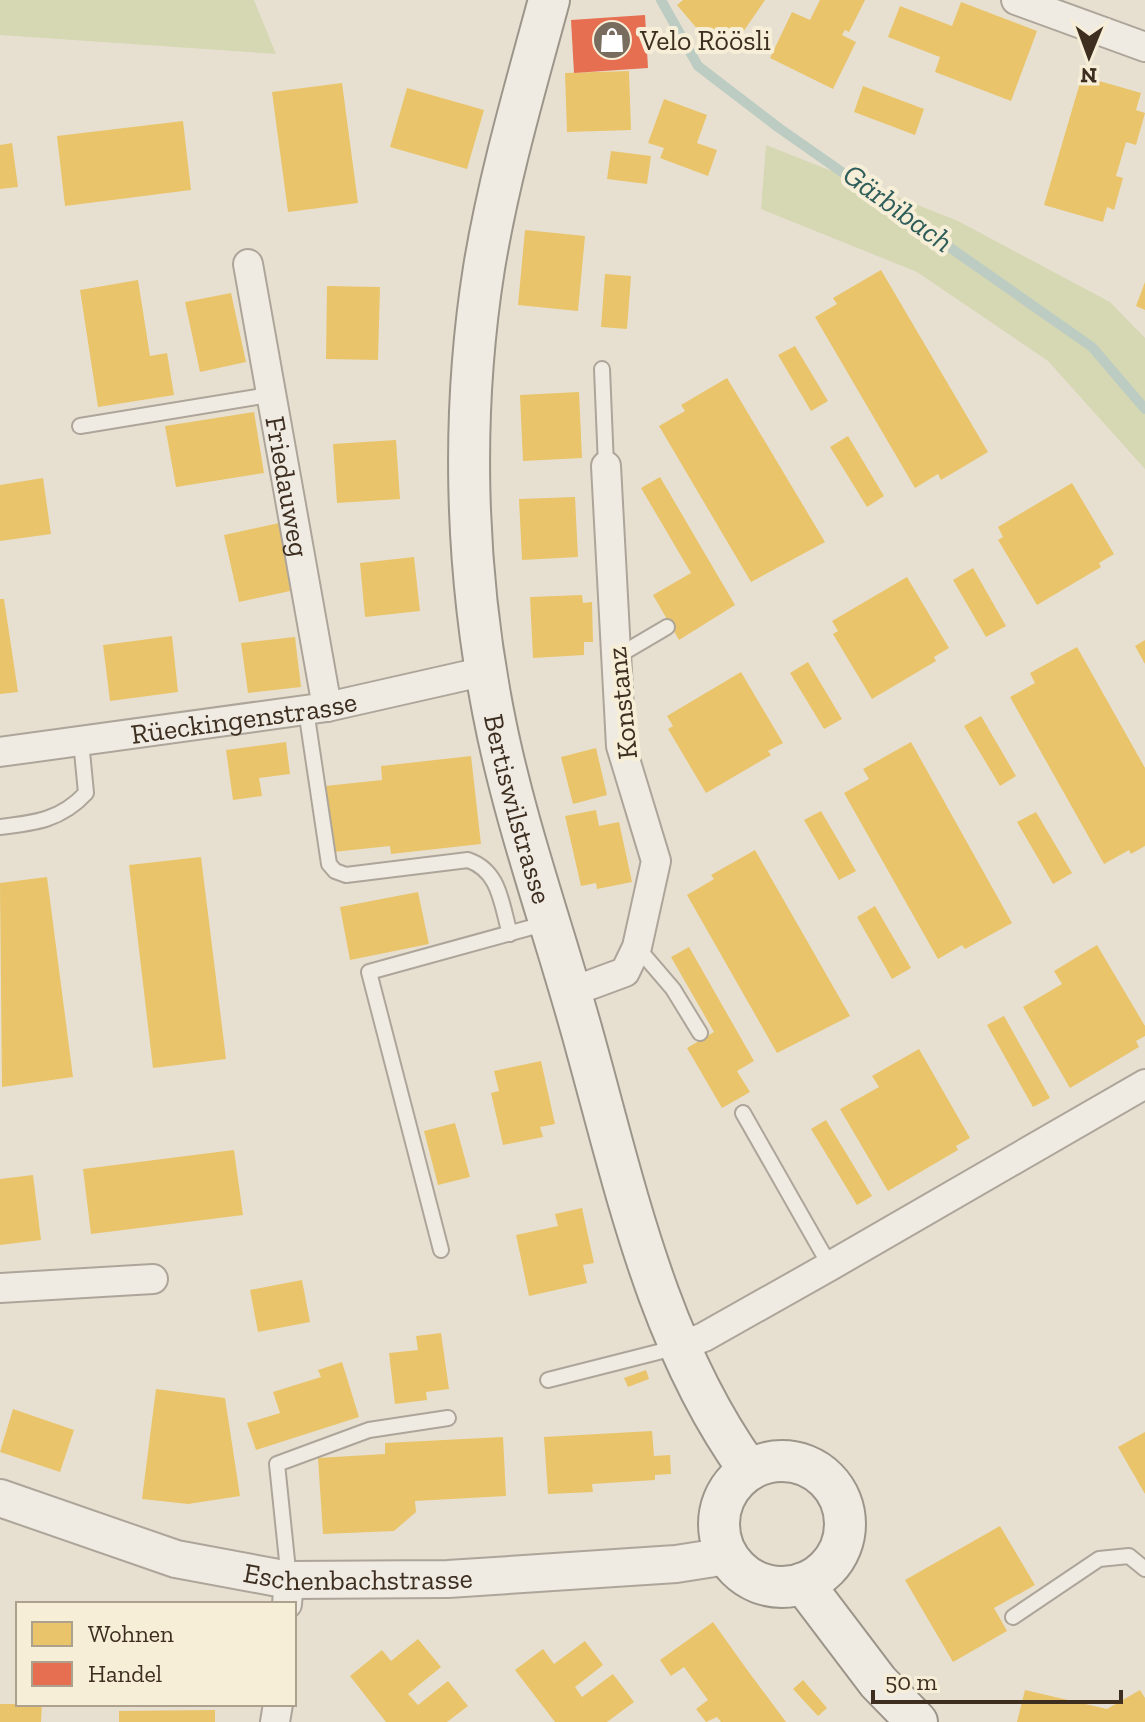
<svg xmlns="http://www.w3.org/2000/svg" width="1145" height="1722" font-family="'Zilla Slab',serif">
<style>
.green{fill:#d6d7b3}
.homes{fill:#e9c46a}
.shops{fill:#e76f51}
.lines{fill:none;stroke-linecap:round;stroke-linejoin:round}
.stream{stroke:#bcccc2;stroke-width:10}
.service-casing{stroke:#ada599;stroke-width:18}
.minor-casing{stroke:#ada599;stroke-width:32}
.tertiary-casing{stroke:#ada599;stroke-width:40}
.secondary-casing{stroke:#9c958a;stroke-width:44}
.service{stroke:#efebe3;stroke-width:14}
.minor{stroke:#efebe3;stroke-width:28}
.tertiary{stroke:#efebe3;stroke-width:36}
.secondary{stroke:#efebe3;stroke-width:40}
.labels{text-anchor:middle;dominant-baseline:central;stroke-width:8;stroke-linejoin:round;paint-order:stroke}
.poi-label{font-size:28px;fill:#3d2e20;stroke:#f7eed8;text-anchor:start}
.street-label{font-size:28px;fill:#3d2e20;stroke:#f7eed8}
.water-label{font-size:30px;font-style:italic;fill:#2f5d5a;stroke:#f7eed8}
</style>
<rect width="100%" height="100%" fill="#e7e0d1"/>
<g class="green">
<polygon points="0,0 254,0 276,54 0,35"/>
<polygon points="766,145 958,221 1110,302 1145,338 1145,469 1048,361 917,272 761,209"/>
</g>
<g class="homes">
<polygon points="683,0 765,0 741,35 729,28 710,44 677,5"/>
<polygon points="820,0 865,0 849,32 845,30 842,35 856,42 833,89 770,58 792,12 810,20"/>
<polygon points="961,2 1037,31 1011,101 935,72 940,57 888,37 900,6 952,26"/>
<polygon points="629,71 631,130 567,132 565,73"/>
<polygon points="1082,76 1141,93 1136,110 1145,113 1136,145 1126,142 1116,176 1123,178 1114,210 1107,207 1103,222 1044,205"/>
<polygon points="342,83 358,203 288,212 272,92"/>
<polygon points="863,86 924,109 915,135 854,112"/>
<polygon points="407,88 484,110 467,169 390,147"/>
<polygon points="664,99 707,115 697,143 717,150 708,176 660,158 664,148 648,143"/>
<polygon points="183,121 191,190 65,206 57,136"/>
<polygon points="12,143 18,187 0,189 0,145"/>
<polygon points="611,151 651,156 647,184 607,179"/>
<polygon points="525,230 585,236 578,311 518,305"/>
<polygon points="881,270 988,452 941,480 938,474 915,488 815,317 837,304 833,298"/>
<polygon points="605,274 631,276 627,329 601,327"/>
<polygon points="138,280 150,356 167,353 174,395 98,407 80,290"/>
<polygon points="1145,282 1145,310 1136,306"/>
<polygon points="327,286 380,287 378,360 326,359"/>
<polygon points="231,293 246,362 200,372 185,302"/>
<polygon points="795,346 828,401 811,411 778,355"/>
<polygon points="727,378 825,542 751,582 659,426 685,411 681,405"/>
<polygon points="579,392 582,458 523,461 520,395"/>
<polygon points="254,412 264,473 176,487 165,426"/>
<polygon points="848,436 884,496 867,507 830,447"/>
<polygon points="396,440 400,499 337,503 333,444"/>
<polygon points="660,477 735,605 679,640 653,595 691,573 641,488"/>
<polygon points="43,478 51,534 0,541 0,485"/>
<polygon points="1072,483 1114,554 1099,563 1101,567 1037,605 998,540 1003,537 998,527"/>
<polygon points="575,497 578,557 522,560 519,499"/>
<polygon points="279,523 295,590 239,602 224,535"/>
<polygon points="414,557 420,611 365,617 360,563"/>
<polygon points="973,568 1006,626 986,637 953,580"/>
<polygon points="907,577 949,648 934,657 936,661 872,699 833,634 838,631 832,621"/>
<polygon points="582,595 583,603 592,602 593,642 584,642 584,655 533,658 530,597"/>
<polygon points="0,599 4,599 18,692 0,694"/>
<polygon points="172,636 178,692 110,701 103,645"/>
<polygon points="295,637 301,687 248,693 241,643"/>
<polygon points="1145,640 1145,664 1135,646"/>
<polygon points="1077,647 1145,768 1145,846 1131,854 1129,850 1104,864 1010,697 1035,683 1030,673"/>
<polygon points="808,662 842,719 824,729 790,673"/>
<polygon points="741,672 783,743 768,751 771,755 706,793 668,729 673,726 667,716"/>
<polygon points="981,716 1016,776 1000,786 964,726"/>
<polygon points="286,742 290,774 259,778 262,796 233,800 226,750"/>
<polygon points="911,742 1012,923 965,949 962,945 938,959 844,793 869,779 863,769"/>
<polygon points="596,748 607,795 573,804 561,757"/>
<polygon points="471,756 481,844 391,854 390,846 333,852 325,786 382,780 381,766"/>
<polygon points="596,810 599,826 619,822 632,882 597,889 596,883 581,886 565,816"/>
<polygon points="821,811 856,871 839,880 804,820"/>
<polygon points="1036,812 1072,873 1053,884 1017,822"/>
<polygon points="755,850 850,1016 777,1053 687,895 714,879 711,875"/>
<polygon points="201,857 226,1059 153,1068 129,865"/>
<polygon points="47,877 73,1077 2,1087 0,883"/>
<polygon points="418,892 429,944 350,960 340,907"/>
<polygon points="875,906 911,968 892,979 857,917"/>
<polygon points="1097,945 1145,1026 1145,1036 1136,1041 1139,1047 1070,1088 1023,1007 1062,984 1054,971"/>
<polygon points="689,947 754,1061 737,1071 750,1092 722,1108 687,1048 714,1032 671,957"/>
<polygon points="1004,1016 1050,1098 1033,1107 987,1025"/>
<polygon points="919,1049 970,1138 956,1146 958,1150 888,1191 840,1109 879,1087 872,1076"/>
<polygon points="541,1061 555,1124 540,1127 543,1137 503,1145 491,1093 499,1091 494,1071"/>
<polygon points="826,1120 872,1196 857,1205 811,1129"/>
<polygon points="455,1123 470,1177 438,1185 424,1131"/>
<polygon points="234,1150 243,1215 91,1234 83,1169"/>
<polygon points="33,1175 41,1240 0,1245 0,1179"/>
<polygon points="582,1208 594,1263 583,1265 587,1283 529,1296 516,1235 558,1226 555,1214"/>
<polygon points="302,1280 310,1322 258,1332 250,1290"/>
<polygon points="441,1333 449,1389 426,1392 427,1400 395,1404 389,1353 418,1350 416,1336"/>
<polygon points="342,1362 359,1417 256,1450 247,1423 280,1413 273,1392 321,1377 318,1370"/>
<polygon points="646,1370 649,1379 628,1387 624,1378"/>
<polygon points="156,1389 225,1398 240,1496 188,1504 142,1499"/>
<polygon points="13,1409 74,1430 60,1472 0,1452"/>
<polygon points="652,1431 654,1456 670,1455 671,1474 655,1475 655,1480 592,1484 593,1492 548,1494 544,1437"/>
<polygon points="1145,1432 1145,1494 1118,1447"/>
<polygon points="503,1437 506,1496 415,1501 416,1512 394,1531 323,1534 318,1458 385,1454 385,1443"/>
<polygon points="1000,1526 1035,1585 994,1608 1007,1631 953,1662 905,1580"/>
<polygon points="713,1622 748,1671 786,1722 721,1722 717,1717 706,1722 696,1709 708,1700 684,1667 671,1676 660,1660"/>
<polygon points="418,1639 441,1667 408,1694 418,1705 448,1681 468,1706 447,1722 386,1722 350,1676 382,1650 391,1661"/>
<polygon points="585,1641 603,1665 575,1687 582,1697 613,1674 634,1702 607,1722 555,1722 515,1670 543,1649 554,1664"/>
<polygon points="803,1680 827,1708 818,1716 793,1689"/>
<polygon points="1025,1690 1107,1709 1140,1690 1145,1698 1145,1722 1017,1722"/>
<polygon points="0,1704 42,1704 41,1722 0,1722"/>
<polygon points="215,1710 215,1722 119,1722 119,1711"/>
</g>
<polygon class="shops" points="645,15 648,68 574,73 571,20"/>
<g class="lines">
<polyline class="stream" points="661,0 698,66 779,128 1092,347 1145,409"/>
<g class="service-casing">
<g id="service">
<polyline points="602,369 606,466"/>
<polyline points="80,426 269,395"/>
<polyline points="616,657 667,627"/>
<path d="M306,710L329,864L335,871L346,875L468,860C500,871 501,903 510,934"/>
<path d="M0,827C35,823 61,820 86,793L81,741"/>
<polyline points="637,947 673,989 700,1033"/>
<polyline points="743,1113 830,1266"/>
<polyline points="441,1250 369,972 547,923"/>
<polyline points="548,1380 678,1347"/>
<polyline points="289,1580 277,1464 369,1430 448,1418"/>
<polyline points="1013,1617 1099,1559 1129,1556 1145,1569"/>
</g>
</g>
<g class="minor-casing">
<g id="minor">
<polyline points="1016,0 1145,47"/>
<path id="s1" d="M248,264L327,707"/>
<path id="s2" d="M0,752L327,707L486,671"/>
<polyline points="571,992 625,972 637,947 656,861 621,746 606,466"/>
<polyline points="0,1288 153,1279"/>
<polyline points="679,1347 704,1337 830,1266 1145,1084"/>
<polyline points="287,1604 289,1580"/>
<polyline points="275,1722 278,1704"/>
</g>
</g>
<g class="tertiary-casing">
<g id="tertiary">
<path id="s3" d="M0,1498L176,1559L289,1580L448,1579L676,1564L727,1556"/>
</g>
</g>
<g class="secondary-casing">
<g id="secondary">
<path id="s4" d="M549,0C525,89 499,177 484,268C461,413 465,567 493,711C515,826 557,938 587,1050C627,1195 660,1347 749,1470"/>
<circle cx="782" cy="1524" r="63"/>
<polyline points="803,1583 878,1682 917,1722"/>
</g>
</g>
<use href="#service" class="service"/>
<use href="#minor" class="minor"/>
<use href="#tertiary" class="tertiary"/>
<use href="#secondary" class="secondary"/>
</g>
<defs>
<g id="shop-disc" transform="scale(2)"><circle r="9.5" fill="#786c5e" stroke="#f7eed8"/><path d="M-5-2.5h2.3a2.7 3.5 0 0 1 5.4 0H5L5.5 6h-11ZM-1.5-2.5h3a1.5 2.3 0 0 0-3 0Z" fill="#fff"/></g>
</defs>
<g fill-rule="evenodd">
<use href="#shop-disc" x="612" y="40"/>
</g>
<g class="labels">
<g class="poi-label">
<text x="640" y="40">Velo Röösli</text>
</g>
<g class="street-label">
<text stroke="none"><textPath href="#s1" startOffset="226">Friedauweg</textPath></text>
<text transform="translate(622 703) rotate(-96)">Konstanz</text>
<text stroke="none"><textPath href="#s2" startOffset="246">Rüeckingenstrasse</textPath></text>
<text stroke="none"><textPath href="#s4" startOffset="822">Bertiswilstrasse</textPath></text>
<text stroke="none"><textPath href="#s3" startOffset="370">Eschenbachstrasse</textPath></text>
</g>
<g class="water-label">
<text transform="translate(898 208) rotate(36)">Gärbibach</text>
</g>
</g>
<rect x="16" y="1602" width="280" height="104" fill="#f7eed8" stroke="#ada18e" stroke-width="2"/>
<rect x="32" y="1622" width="40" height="24" fill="#e9c46a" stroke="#ada18e" stroke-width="2"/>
<text x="88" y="1642" font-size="24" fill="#3d2e20">Wohnen</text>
<rect x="32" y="1662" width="40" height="24" fill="#e76f51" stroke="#ada18e" stroke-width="2"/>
<text x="88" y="1682" font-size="24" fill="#3d2e20">Handel</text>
<g transform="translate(1089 56) rotate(181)" stroke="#f7eed8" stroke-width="6" paint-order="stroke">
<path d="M0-6L14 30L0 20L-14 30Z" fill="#3d2e20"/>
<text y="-12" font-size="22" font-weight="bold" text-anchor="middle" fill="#3d2e20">N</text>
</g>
<path d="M873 1690v12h248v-12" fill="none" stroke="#3d2e20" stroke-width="4"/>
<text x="885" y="1690" font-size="24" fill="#3d2e20" stroke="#f7eed8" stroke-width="6" paint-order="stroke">50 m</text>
</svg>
